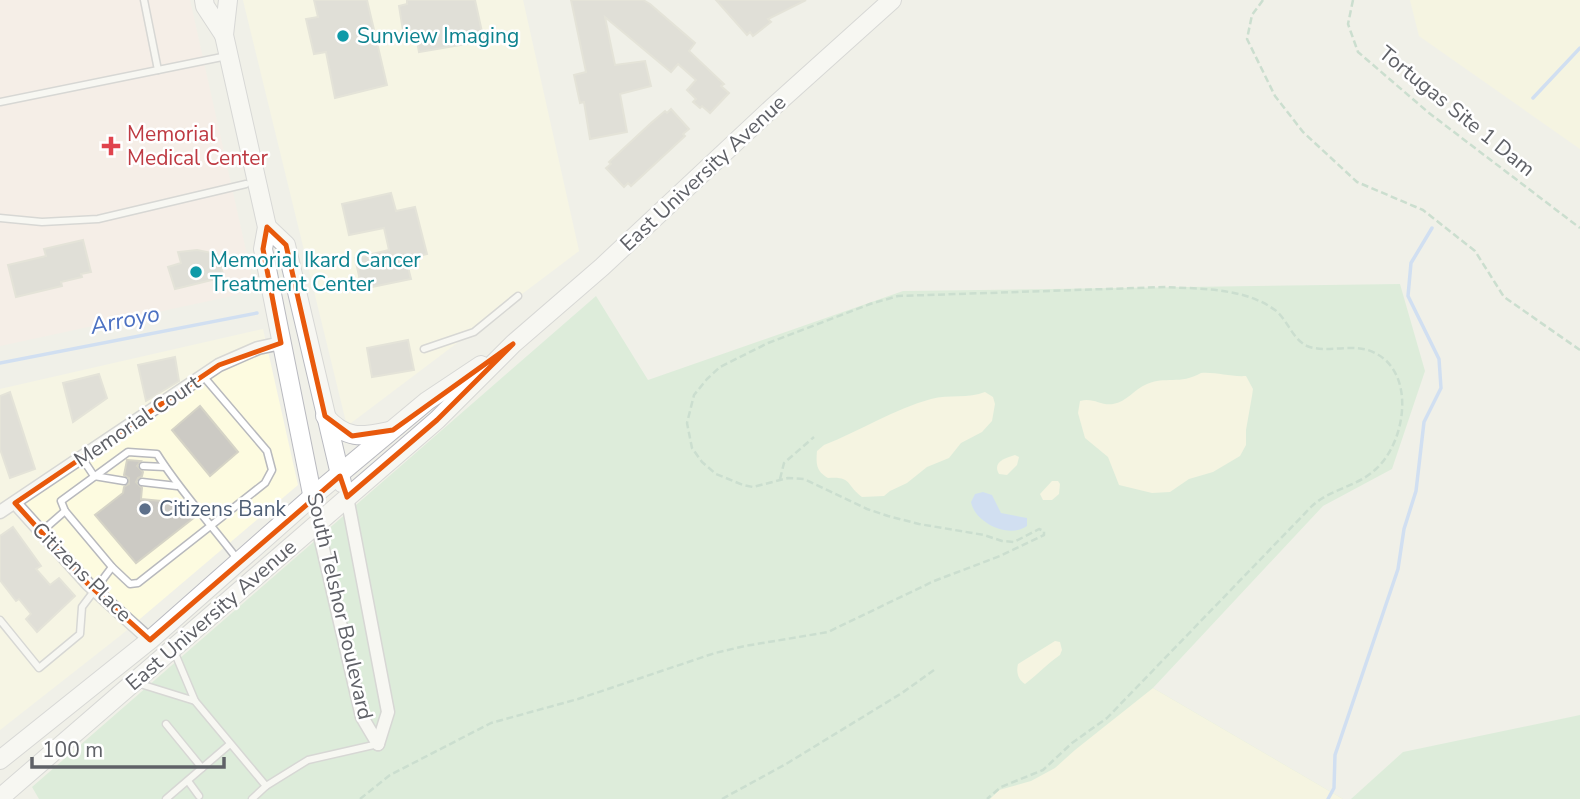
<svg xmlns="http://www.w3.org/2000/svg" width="1580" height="799" font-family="'Nunito Sans',sans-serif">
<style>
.commercial{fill:#fdfbe0}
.medical{fill:#fbebe6}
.green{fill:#c5e7cb}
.sand{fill:#faf8d9}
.water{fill:#abcbfd}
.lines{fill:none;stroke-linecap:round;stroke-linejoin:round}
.stream{stroke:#abcbfd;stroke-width:3.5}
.building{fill:#cccac4;stroke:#d5d3c6;stroke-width:2}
.service-casing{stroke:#b8b9bd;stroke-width:9}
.minor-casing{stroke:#b8b9bd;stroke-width:15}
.secondary-casing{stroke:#b9bac0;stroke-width:20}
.path{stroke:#9ec8b1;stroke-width:2.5;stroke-dasharray:7 3.5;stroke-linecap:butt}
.service{stroke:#fff;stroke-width:6}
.minor{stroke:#fff;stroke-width:12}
.secondary{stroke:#fff;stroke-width:18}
.marked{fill:none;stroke:#e8590c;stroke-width:5;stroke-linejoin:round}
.culture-dot{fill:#0f9aa8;stroke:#fff;stroke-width:2.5}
.health-dot{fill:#e0444e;stroke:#fff;stroke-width:2.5}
.service-dot{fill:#5c6f8a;stroke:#fff;stroke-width:2.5}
.labels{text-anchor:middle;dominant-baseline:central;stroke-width:5;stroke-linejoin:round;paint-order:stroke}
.culture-label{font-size:21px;fill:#0d838f;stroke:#fff;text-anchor:start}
.street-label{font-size:21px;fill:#5f6167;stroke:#fff}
.health-label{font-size:21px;fill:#be3a42;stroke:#fff;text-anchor:start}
.service-label{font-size:21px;fill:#4e5e75;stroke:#fff;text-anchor:start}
.water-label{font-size:23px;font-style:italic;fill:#4c71c2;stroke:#fff}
</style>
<rect width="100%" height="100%" fill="#f0f0e8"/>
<g class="commercial">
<polygon points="243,0 523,0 579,251 347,426"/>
<polygon points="263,329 298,485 121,635 0,730 0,389"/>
</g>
<polygon class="medical" points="0,0 190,0 255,291 0,346"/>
<g class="green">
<polygon points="1400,284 1425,371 1392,469 1323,506 1153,688 1343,799 39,799 32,787 596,296 648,380 903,291"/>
<polygon points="1580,715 1580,799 1351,799 1403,752"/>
</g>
<g class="sand">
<polygon points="1410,0 1580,0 1580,149 1419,36"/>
<path d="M1201,373C1217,372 1230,377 1246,376L1253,389L1252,396L1246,430V445L1240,456L1213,472L1189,479L1170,492L1152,493L1119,485L1108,457L1085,438L1078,413L1080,401C1093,397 1101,406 1113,404C1127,402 1134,389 1147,384C1165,376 1180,385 1201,373Z"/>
<path d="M985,392L993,397L995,404L992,421L982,432L961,443L949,458L927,467L907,483L890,491L884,496L862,497C846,485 852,476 828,478C816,471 816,464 817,451L824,445C860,431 894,409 931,399C949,394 969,399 985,392Z"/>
<path d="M1015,455L1019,457L1017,465L1007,475L999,474C992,462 1005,458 1015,455Z"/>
<polygon points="1052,481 1058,481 1060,484 1059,494 1052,500 1043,500 1040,494"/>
<path d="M1055,641L1060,642L1062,650L1060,655C1047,664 1037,675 1025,684C1018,680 1016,672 1018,664Z"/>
<polygon points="1153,688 1343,799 990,799 999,790 1031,781 1055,768 1075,750"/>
</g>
<path class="water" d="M983,492L992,495L1001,513L1027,518V526C1009,539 975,523 971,502L975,494Z"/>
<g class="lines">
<g class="stream">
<polyline points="1533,98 1580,48"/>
<polyline points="0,363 257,313"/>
<polyline points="1328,799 1334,788 1335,755 1398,569 1404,529 1416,491 1424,422 1441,388 1439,359 1408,296 1411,263 1432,228"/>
</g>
</g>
<g class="building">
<polygon points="314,0 367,0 387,85 335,98 326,52 314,54 306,19 318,17"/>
<polygon points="407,0 475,0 484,41 419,52 415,30 403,31 399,6 407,4"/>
<polygon points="571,0 643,0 650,4 695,43 689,51 724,84 721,86 729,93 710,113 702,106 700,108 693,102 696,99 687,90 696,80 678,64 671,72 605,17 615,65 645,61 651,86 620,94 627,132 590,139 584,102 580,103 574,75 586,72"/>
<polygon points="716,0 806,0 768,19 771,22 753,36 750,32 747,35"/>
<polygon points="671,109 689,129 683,134 685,136 631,186 628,183 624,187 606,168 611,164 609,162 651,123 665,111 667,113"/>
<polygon points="391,193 396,211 415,207 427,254 406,259 411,279 362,289 355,258 389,250 384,228 349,235 342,204"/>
<polygon points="83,240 91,272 81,274 82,277 61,282 62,286 16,297 8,265 46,256 44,249"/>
<polygon points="197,250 217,254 224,277 175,289 168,267 181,263 178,252"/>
<polygon points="408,340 414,370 372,377 367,348"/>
<polygon points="175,357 179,381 146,401 138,365"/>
<polygon points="99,374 107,398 73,422 63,383"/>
<polygon points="10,392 35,469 10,478 0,449 0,396"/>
<polygon points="200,406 238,452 210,476 172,430"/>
<polygon points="127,460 141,461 137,466 143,472 142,476 138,478 136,482 142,488 141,499 182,503 195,517 136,563 95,515 123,493 124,487 129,484 129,478 124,475"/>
<polygon points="13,527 41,566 36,569 50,585 59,578 75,596 37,632 26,619 31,614 19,599 16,601 0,580 0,536"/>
</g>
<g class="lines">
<g class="service-casing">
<g id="service">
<polyline points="144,0 158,70"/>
<polyline points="0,102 227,56"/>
<polyline points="0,218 42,222 98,219 246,184"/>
<polyline points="424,349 474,332 518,296"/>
<path d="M203,376L267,451L272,470L265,483L138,583L130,584L112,567L65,511L61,501L128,452L157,454C180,491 211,524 238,560"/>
<polyline points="82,458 94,476 124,481"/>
<polyline points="143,466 165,467"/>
<polyline points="142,482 177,486"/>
<polyline points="41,532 65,511"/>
<polyline points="0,620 39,668 80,634 82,607 112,567"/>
<polyline points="137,683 195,701 174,651"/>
<polyline points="195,701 266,786 308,760 378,744"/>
<polyline points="166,724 202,768"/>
<polyline points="188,781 199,796"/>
<polyline points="166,799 230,744"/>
<polyline points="252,799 266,786"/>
</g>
</g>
<g class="minor-casing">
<g id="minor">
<polyline points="347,497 388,712 378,744"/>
<polyline points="15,503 88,584 150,640"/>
<polyline points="0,512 219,365 258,348 281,343"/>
<polyline points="317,523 362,717 378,744"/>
</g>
</g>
<g class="secondary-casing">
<g id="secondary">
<polyline points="204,0 205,6 224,35"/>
<polyline points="228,0 224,35 267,227 263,249 314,504"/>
<polyline points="267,227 286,245 342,483"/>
<path d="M325,416C346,440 361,437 389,431"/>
<polyline points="0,760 150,640 313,496 427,401 481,365"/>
<polyline points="0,798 437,420 513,344 602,267 773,107 892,0"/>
</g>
</g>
<g class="path">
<polyline points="1263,0 1252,15 1247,39 1275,96 1303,132 1357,182 1423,210 1475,251 1504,297 1580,350"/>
<polyline points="1353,0 1348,24 1358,52 1429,113 1580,228"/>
<polyline points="780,479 784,463 814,437"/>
<path d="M360,799L390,775L491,723L578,699L715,653L745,646L828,632L934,581L1000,556L1044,535V531L1039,529L1014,542L1002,541L984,535L919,524L888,516L867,509L804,479L788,478L753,487L743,485L716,474L702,462L692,448L687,423L694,395L707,379L720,367L768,343L870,304L898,296L1166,287C1202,289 1245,288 1275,310C1288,320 1292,339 1307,346C1327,354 1355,342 1375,353C1416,373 1406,442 1376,469C1357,487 1330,489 1312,506L1107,718L1072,743L1043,770L1001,787L987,799"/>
<polyline points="722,799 786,764 902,693 934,670"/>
</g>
<use href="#service" class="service"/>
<use href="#minor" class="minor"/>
<use href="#secondary" class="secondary"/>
</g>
<path d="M0 0H1580V799H0ZM267,227L286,245L325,416L352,436L393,430L513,344L437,420L347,497L340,476L150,640L88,584L15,503L219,365L281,343L263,249Z" fill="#f0f0e8" fill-opacity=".55" fill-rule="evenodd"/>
<path class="marked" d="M267,227L286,245L325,416L352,436L393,430L513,344L437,420L347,497L340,476L150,640L88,584L15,503L219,365L281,343L263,249Z"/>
<g class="culture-dot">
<circle cx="343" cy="36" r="7"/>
<circle cx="196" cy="272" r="7"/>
</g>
<path class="health-dot" d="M107.5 135.5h7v7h7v7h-7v7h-7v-7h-7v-7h7z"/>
<circle class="service-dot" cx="145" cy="509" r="7"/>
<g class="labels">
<g class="culture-label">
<text x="357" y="36">Sunview Imaging</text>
<text x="210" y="260">Memorial Ikard Cancer<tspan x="210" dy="24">Treatment Center</tspan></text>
</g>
<g class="street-label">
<text transform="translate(1457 111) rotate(39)">Tortugas Site 1 Dam</text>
<text transform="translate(703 173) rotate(-43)">East University Avenue</text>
<text transform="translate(137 421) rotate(-34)">Memorial Court</text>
<text transform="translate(82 572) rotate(45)">Citizens Place</text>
<text transform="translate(340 606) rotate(77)">South Telshor Boulevard</text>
<text transform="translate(211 615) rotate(-41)">East University Avenue</text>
</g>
<g class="health-label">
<text x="127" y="134">Memorial<tspan x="127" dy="24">Medical Center</tspan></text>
</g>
<g class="service-label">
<text x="159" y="509">Citizens Bank</text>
</g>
<g class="water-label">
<text transform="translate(125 320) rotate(-11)">Arroyo</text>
</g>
</g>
<path d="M32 757v10h192v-10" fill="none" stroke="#5f6167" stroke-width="3.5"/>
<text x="42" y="757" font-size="21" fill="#5f6167" stroke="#ffffff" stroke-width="5" paint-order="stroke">100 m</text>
</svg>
